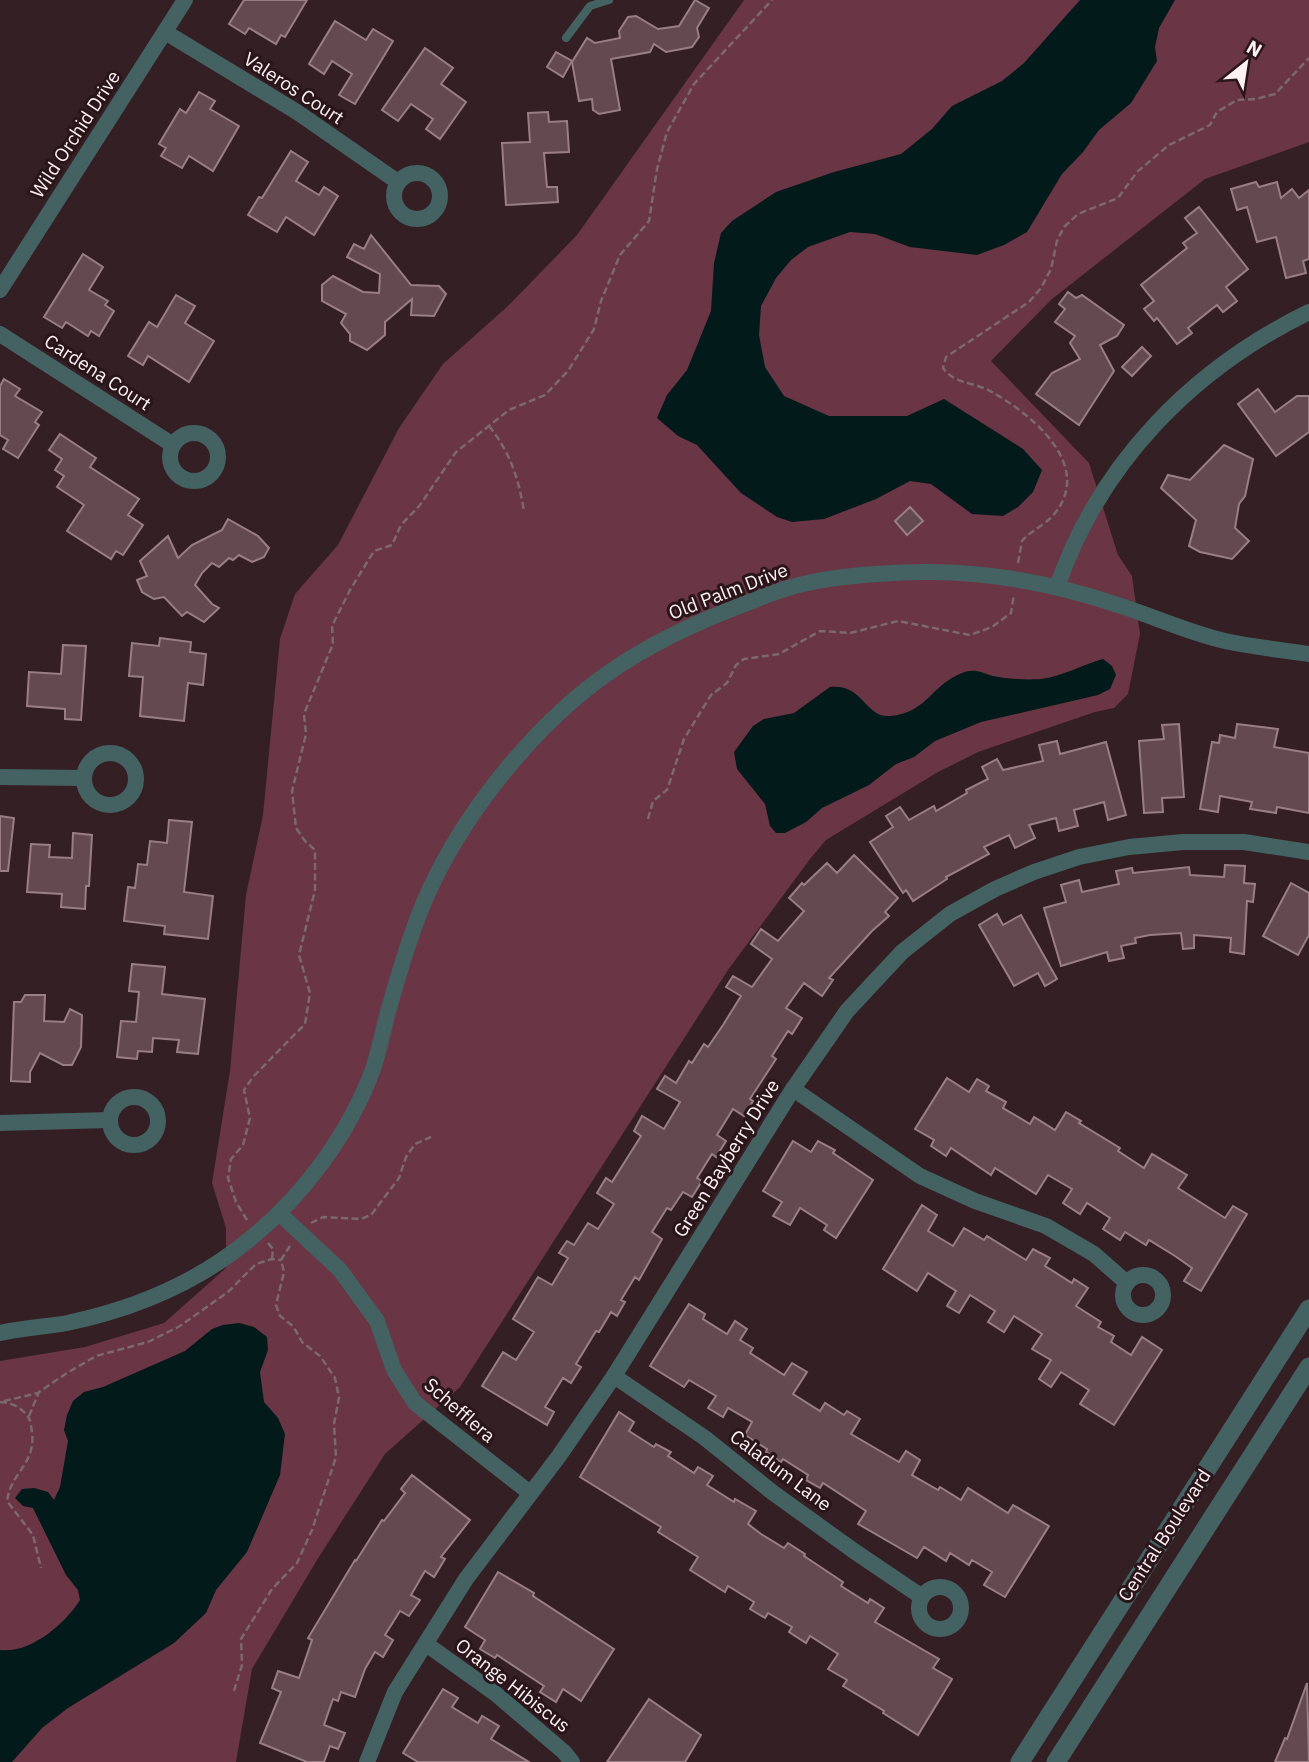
<svg xmlns="http://www.w3.org/2000/svg" width="1309" height="1762" font-family="'IBM Plex Sans',sans-serif">
<style>
.green{fill:#6a3545}
.water{fill:#021a1a}
.building{fill:#624a50;stroke:#997f85;stroke-width:2}
.lines{fill:none;stroke-linecap:round;stroke-linejoin:round}
.path{stroke:#7b696e;stroke-width:2.5;stroke-dasharray:7 3.5;stroke-linecap:butt}
.service{stroke:#446262;stroke-width:8}
.minor{stroke:#446262;stroke-width:16}
.tertiary{stroke:#446262;stroke-width:19}
.labels{text-anchor:middle;dominant-baseline:central;stroke-width:6;stroke-linejoin:round;paint-order:stroke}
.street-label{font-size:19px;fill:#fdf1f4;stroke:#2a151b}
</style>
<rect width="100%" height="100%" fill="#341f25"/>
<polygon class="green" points="744,0 1309,0 1309,142 1205,179 1052,299 991,361 1089,463 1118,555 1132,576 1140,634 1128,694 1114,708 1095,712 978,752 938,772 826,840 810,859 728,970 460,1387 385,1454 317,1560 252,1669 236,1762 0,1762 0,1361 85,1347 164,1323 226,1268 226,1228 212,1183 230,1071 246,895 263,815 280,639 295,594 338,545 399,428 443,364 509,305 577,235"/>
<g class="water">
<polygon points="1080,0 1175,0 1159,28 1155,47 1157,61 1131,103 1099,130 1083,152 1062,174 1027,232 1004,245 977,255 910,247 875,234 850,232 808,247 791,260 776,278 761,306 759,335 765,367 784,396 829,416 907,416 944,399 1023,449 1042,470 1033,492 1018,507 1003,516 972,514 931,484 910,481 876,499 824,519 792,522 777,517 741,493 697,445 678,436 657,418 667,395 687,370 711,311 714,263 721,233 732,221 776,192 834,172 901,154 932,129 952,106 1002,81 1024,63"/>
<path d="M1103,659L1112,666L1116,675L1110,689L1098,695L981,722L935,741L914,757L896,764L869,785L822,808L806,822L785,833H776L770,826L765,804L737,769L734,752L753,726L764,719L794,713L830,687C863,683 865,718 890,716C927,713 931,685 962,673C974,668 981,672 993,676C1006,679 1028,680 1041,679C1061,677 1084,664 1103,659Z"/>
<path d="M239,1323L254,1327L267,1337L268,1350L260,1372L264,1402L278,1418L285,1434L280,1475L247,1552L216,1590L206,1613L174,1643L68,1708L42,1728L12,1762H0V1650C30,1654 65,1624 80,1600L78,1590L66,1575L33,1508L23,1506L15,1498L22,1489L34,1488L48,1492L54,1500L60,1487L68,1441L64,1430L67,1415L73,1401L84,1392L103,1387L185,1351L212,1329L223,1325Z"/>
</g>
<g class="building">
<polygon points="244,0 307,0 285,37 281,35 276,44 249,28 245,34 229,24"/>
<polygon points="695,0 709,8 697,28 699,37 692,47 666,52 654,44 650,52 611,59 620,110 599,114 593,110 592,99 579,101 572,62 587,38 595,43 620,38 619,31 628,17 636,16 658,29 679,26"/>
<polygon points="335,21 366,40 373,29 393,41 355,104 339,95 352,74 332,61 324,74 309,64"/>
<polygon points="425,48 453,68 441,84 466,102 440,139 426,129 433,119 411,104 398,121 382,110"/>
<polygon points="556,52 572,61 563,77 547,67"/>
<polygon points="199,92 215,101 210,109 239,126 213,171 189,156 182,168 161,156 166,148 159,144 180,109 186,113"/>
<polygon points="548,112 549,122 567,121 569,152 544,153 547,187 557,187 558,202 506,205 502,143 530,142 528,113"/>
<polygon points="291,151 308,162 296,181 319,195 324,187 338,196 314,235 286,217 277,232 248,215 259,197 262,198"/>
<polygon points="1256,182 1259,187 1277,182 1281,198 1292,189 1299,198 1309,190 1309,259 1303,261 1306,273 1286,278 1276,237 1257,242 1247,207 1237,210 1231,189"/>
<polygon points="1199,207 1248,269 1226,287 1237,301 1223,312 1217,305 1188,328 1192,333 1177,344 1157,318 1154,321 1144,309 1154,301 1141,285 1187,248 1183,243 1197,233 1185,218"/>
<polygon points="371,235 411,285 439,286 446,294 434,316 411,315 412,299 385,322 385,335 367,350 350,341 350,334 341,323 346,314 322,301 322,285 333,276 363,292 379,293 380,274 347,257 354,244 364,249"/>
<polygon points="83,254 103,267 89,290 108,301 105,305 114,311 99,336 91,331 88,336 66,322 62,328 44,317"/>
<polygon points="1068,292 1076,298 1082,295 1124,325 1117,336 1100,345 1114,371 1079,425 1036,394 1052,373 1080,359 1070,343 1075,336 1055,322 1065,309 1059,304"/>
<polygon points="176,295 195,306 185,323 214,341 189,382 148,356 143,365 128,356 149,322 157,327"/>
<polygon points="1142,347 1151,356 1132,376 1122,367"/>
<polygon points="4,379 20,389 15,396 42,412 35,422 39,425 18,458 3,449 8,440 0,435 0,386"/>
<polygon points="1258,389 1275,412 1297,396 1309,396 1309,432 1276,456 1238,404"/>
<polygon points="60,434 96,458 90,467 139,499 128,515 143,525 123,555 116,551 111,559 67,531 84,505 57,487 64,476 55,470 62,459 49,450"/>
<polygon points="1224,445 1253,459 1245,496 1239,504 1235,528 1249,541 1232,559 1200,552 1189,546 1196,520 1161,488 1168,475 1190,480"/>
<polygon points="910,507 923,521 907,535 895,521"/>
<polygon points="228,519 258,536 269,548 264,557 252,562 239,555 233,560 229,558 219,567 212,563 202,573 195,585 212,604 219,608 204,622 187,612 182,616 164,597 154,599 142,592 137,580 147,576 140,561 168,536 178,558 192,545 222,530"/>
<polygon points="160,638 191,642 190,652 206,654 203,685 188,683 184,721 140,716 143,677 129,676 132,643 159,646"/>
<polygon points="63,645 86,646 81,720 65,719 65,709 27,706 29,672 61,674"/>
<polygon points="1179,724 1184,797 1162,798 1163,812 1144,813 1139,741 1164,739 1162,725"/>
<polygon points="1237,724 1278,729 1274,747 1309,753 1309,813 1277,807 1276,813 1250,809 1252,802 1220,796 1218,812 1200,809 1212,742 1219,743 1220,735 1235,738"/>
<polygon points="1057,741 1060,754 1106,742 1126,815 1108,820 1104,802 1074,810 1078,826 1059,831 1056,818 1029,825 1035,838 1015,848 1009,835 984,847 989,854 946,877 947,879 913,901 906,890 903,893 870,842 893,827 886,816 900,807 909,820 934,806 936,811 967,793 966,790 988,779 982,767 997,759 1003,770 1043,761 1039,745"/>
<polygon points="0,816 14,818 8,871 0,871"/>
<polygon points="169,820 192,822 184,892 213,896 208,939 164,934 165,926 124,921 128,887 135,888 138,864 147,865 150,841 167,843"/>
<polygon points="73,833 92,835 89,886 86,886 85,909 61,907 62,894 27,892 31,844 50,845 49,857 72,858"/>
<polygon points="854,855 898,898 885,912 889,916 872,931 829,978 833,980 822,996 804,983 786,1008 802,1018 792,1034 788,1031 772,1056 776,1059 750,1099 753,1101 744,1116 733,1109 717,1135 726,1141 716,1157 712,1154 697,1178 702,1181 692,1197 683,1192 671,1210 667,1208 652,1232 662,1239 639,1280 635,1277 621,1300 625,1302 617,1316 611,1312 599,1332 596,1331 576,1364 581,1367 571,1383 563,1378 545,1407 554,1412 547,1425 482,1386 503,1352 516,1360 534,1332 513,1319 538,1277 552,1285 568,1258 559,1253 567,1241 574,1245 588,1223 598,1229 614,1204 597,1193 606,1178 612,1182 641,1136 634,1131 642,1116 664,1129 680,1102 657,1089 665,1076 676,1083 689,1061 692,1063 704,1044 708,1047 723,1025 741,996 726,987 733,976 752,987 772,959 751,944 761,929 778,941 804,911 789,898 802,883 804,885 827,863 837,873"/>
<polygon points="1225,865 1245,866 1244,883 1255,884 1253,902 1247,901 1244,954 1230,952 1231,938 1194,935 1194,948 1183,949 1181,933 1150,935 1135,938 1136,943 1121,946 1124,958 1109,961 1107,952 1061,966 1044,908 1066,902 1061,885 1079,880 1082,892 1119,884 1116,871 1132,868 1133,873 1189,867 1190,875 1224,877"/>
<polygon points="1291,883 1309,893 1309,935 1298,955 1263,936"/>
<polygon points="997,914 1003,925 1021,915 1057,979 1045,986 1038,973 1014,986 979,925"/>
<polygon points="132,964 165,967 162,994 205,999 198,1054 177,1052 179,1040 153,1038 152,1052 138,1051 137,1059 117,1057 121,1021 136,1022 139,992 129,991"/>
<polygon points="25,995 45,995 44,1021 64,1022 70,1009 82,1015 81,1047 72,1065 63,1065 40,1053 30,1072 30,1082 11,1081 14,1002 21,1002"/>
<polygon points="947,1078 969,1092 977,1079 989,1086 986,1091 1006,1102 1003,1108 1030,1124 1034,1117 1055,1130 1066,1112 1081,1121 1079,1123 1120,1148 1118,1151 1144,1168 1152,1154 1187,1175 1178,1188 1225,1218 1233,1206 1247,1214 1201,1291 1184,1281 1192,1268 1175,1256 1149,1240 1146,1245 1125,1232 1120,1240 1103,1229 1110,1218 1087,1203 1080,1214 1063,1203 1072,1189 1048,1175 1036,1194 995,1168 991,1175 951,1148 946,1156 931,1146 934,1140 915,1129"/>
<polygon points="793,1141 811,1152 818,1141 835,1150 833,1153 873,1180 836,1238 824,1230 827,1225 800,1208 790,1225 773,1216 782,1202 763,1191"/>
<polygon points="922,1205 937,1215 928,1231 953,1246 964,1228 984,1240 987,1236 1026,1260 1033,1249 1050,1258 1045,1266 1072,1283 1074,1279 1088,1288 1076,1306 1101,1322 1098,1327 1114,1336 1111,1342 1131,1355 1142,1337 1162,1350 1114,1425 1080,1404 1089,1390 1061,1372 1051,1387 1039,1379 1051,1360 1032,1349 1042,1334 1014,1316 1004,1332 988,1322 995,1311 970,1295 959,1313 947,1306 956,1291 928,1273 917,1291 883,1269"/>
<polygon points="689,1304 705,1314 703,1319 727,1334 735,1321 747,1329 740,1340 753,1348 750,1353 784,1375 792,1363 807,1372 793,1394 820,1411 825,1403 844,1415 847,1411 860,1419 851,1434 899,1462 906,1451 920,1460 912,1475 938,1490 940,1487 961,1500 968,1488 1008,1513 1013,1505 1049,1526 1005,1597 984,1585 992,1572 972,1560 969,1565 950,1553 946,1561 924,1547 917,1558 858,1524 866,1511 823,1483 820,1488 806,1480 808,1475 783,1459 781,1462 766,1452 767,1449 745,1435 752,1422 728,1408 723,1417 708,1408 716,1396 689,1380 684,1387 650,1366"/>
<polygon points="619,1412 634,1422 629,1431 654,1447 656,1444 671,1452 668,1456 694,1473 698,1467 713,1476 707,1485 734,1502 735,1499 756,1511 748,1524 761,1534 784,1548 788,1543 805,1554 804,1556 843,1582 841,1586 868,1603 870,1599 884,1608 875,1622 939,1659 933,1668 952,1679 918,1735 883,1713 884,1711 843,1686 847,1680 828,1669 838,1654 810,1636 806,1643 789,1632 792,1627 768,1613 765,1618 750,1609 754,1602 728,1586 725,1592 690,1570 698,1557 658,1532 661,1527 580,1477"/>
<polygon points="412,1475 470,1520 441,1557 445,1559 434,1577 425,1571 411,1595 420,1600 409,1616 400,1611 385,1635 393,1640 383,1657 375,1652 365,1669 355,1697 341,1692 338,1701 333,1699 324,1725 345,1733 338,1749 330,1746 324,1762 307,1762 260,1743 281,1692 272,1688 278,1671 299,1678 312,1640 308,1638 355,1560 356,1561 382,1520 384,1521 405,1493 401,1489"/>
<polygon points="498,1572 534,1593 533,1596 614,1649 581,1701 563,1689 556,1702 540,1692 544,1686 497,1655 495,1658 480,1649 485,1640 465,1627"/>
<polygon points="1307,1683 1309,1762 1275,1762 1285,1738 1287,1739"/>
<polygon points="443,1689 458,1698 452,1707 478,1723 482,1716 499,1726 491,1739 529,1762 418,1762 403,1753"/>
<polygon points="649,1699 701,1735 685,1762 607,1762"/>
</g>
<g class="lines">
<g class="path">
<path d="M489,426C510,452 519,479 524,512"/>
<path d="M1018,563L1022,541C1031,530 1046,525 1055,513C1094,464 1030,413 990,391C974,382 954,384 943,368L946,357L1029,302L1041,288L1051,269L1057,241L1064,227L1078,214L1118,198L1137,172L1169,145L1210,125L1217,112L1237,100L1256,99L1275,94L1309,58"/>
<polyline points="648,819 653,801 667,790 684,739 711,695 727,683 736,665 744,659 779,654 820,631 850,633 898,621 970,635 992,627 1011,613 1014,594"/>
<polyline points="247,1220 236,1202 228,1178 231,1159 243,1145 250,1118 244,1090 253,1077 305,1024 310,993 299,955 315,890 315,850 305,841 296,828 292,791 306,734 304,714 333,644 332,626 350,590 374,551 392,545 401,525 420,505 456,452 509,410 545,395 568,371 594,329 601,301 620,255 649,221 657,169 667,132 694,84 772,0"/>
<polyline points="311,1223 323,1217 361,1219 371,1215 399,1178 406,1157 415,1144 431,1137"/>
<polyline points="268,1243 273,1249 272,1259"/>
<polyline points="4,1401 38,1393"/>
<path d="M0,1402C9,1402 18,1406 24,1412C29,1416 30,1420 31,1426C39,1464 11,1470 7,1501L33,1535L41,1568"/>
<polyline points="29,1416 39,1392 67,1373 96,1356 148,1342 180,1326 228,1292 256,1264 272,1259 281,1260"/>
<polyline points="234,1691 242,1665 241,1639 272,1589 297,1563 312,1530 336,1457 334,1424 339,1398 335,1378 320,1356 302,1342 293,1326 280,1316 276,1305 284,1272 281,1260 290,1246"/>
</g>
<polyline class="service" points="566,38 590,6 609,0"/>
<g class="minor">
<polyline points="165,32 297,112 398,182"/>
<circle cx="417" cy="196" r="23"/>
<polyline points="0,290 185,0"/>
<polyline points="0,334 173,445"/>
<circle cx="194" cy="457" r="24"/>
<path d="M1057,587C1100,463 1192,369 1309,312"/>
<circle cx="110" cy="779" r="26"/>
<polyline points="0,777 83,778"/>
<polyline points="793,1089 920,1176 975,1201 1046,1226 1094,1254 1127,1283"/>
<circle cx="134" cy="1121" r="24"/>
<polyline points="0,1123 110,1120"/>
<polyline points="279,1213 340,1270 377,1321 394,1370 415,1403 530,1493"/>
<circle cx="1143" cy="1295" r="20"/>
<path d="M0,1333C22,1328 45,1327 67,1323C134,1309 197,1283 250,1239C304,1195 349,1134 373,1069C379,1051 383,1031 388,1012C398,976 408,941 422,907C458,819 533,725 611,671C653,642 699,621 747,603C765,596 784,588 803,584C841,575 882,573 921,572C989,571 1056,584 1121,606C1155,617 1190,633 1225,641C1253,647 1281,650 1309,654"/>
<polyline points="614,1376 705,1438 772,1492 854,1551 922,1597"/>
<circle cx="940" cy="1608" r="21"/>
<polyline points="426,1644 496,1694 564,1752 572,1762"/>
<polyline points="367,1762 395,1692 466,1579 559,1456 614,1376 793,1089 847,1011 902,952 950,914 995,889 1034,872 1079,857 1129,847 1183,842 1244,842 1309,852"/>
</g>
<g class="tertiary">
<polyline points="1020,1762 1309,1309"/>
<polyline points="1056,1762 1309,1367"/>
</g>
</g>
<g class="labels">
<g class="street-label">
<text transform="translate(294 88) rotate(33)">Valeros Court</text>
<text transform="translate(75 134) rotate(-57)">Wild Orchid Drive</text>
<text transform="translate(98 372) rotate(33)">Cardena Court</text>
<text transform="translate(728 591) rotate(-21)">Old Palm Drive</text>
<text transform="translate(726 1158) rotate(-58)">Green Bayberry Drive</text>
<text transform="translate(460 1410) rotate(41)">Schefflera</text>
<text transform="translate(781 1470) rotate(37)">Caladum Lane</text>
<text transform="translate(1164 1535) rotate(-57)">Central Boulevard</text>
<text transform="translate(513 1685) rotate(38)">Orange Hibiscus</text>
</g>
</g>
<g transform="translate(1246 63) rotate(30)" stroke="#2a151b" stroke-width="5" paint-order="stroke">
<path d="M0-5L12 26L0 18L-12 26Z" fill="#fdf1f4"/>
<text y="-10" font-size="19" font-weight="bold" text-anchor="middle" fill="#fdf1f4">N</text>
</g>
</svg>
